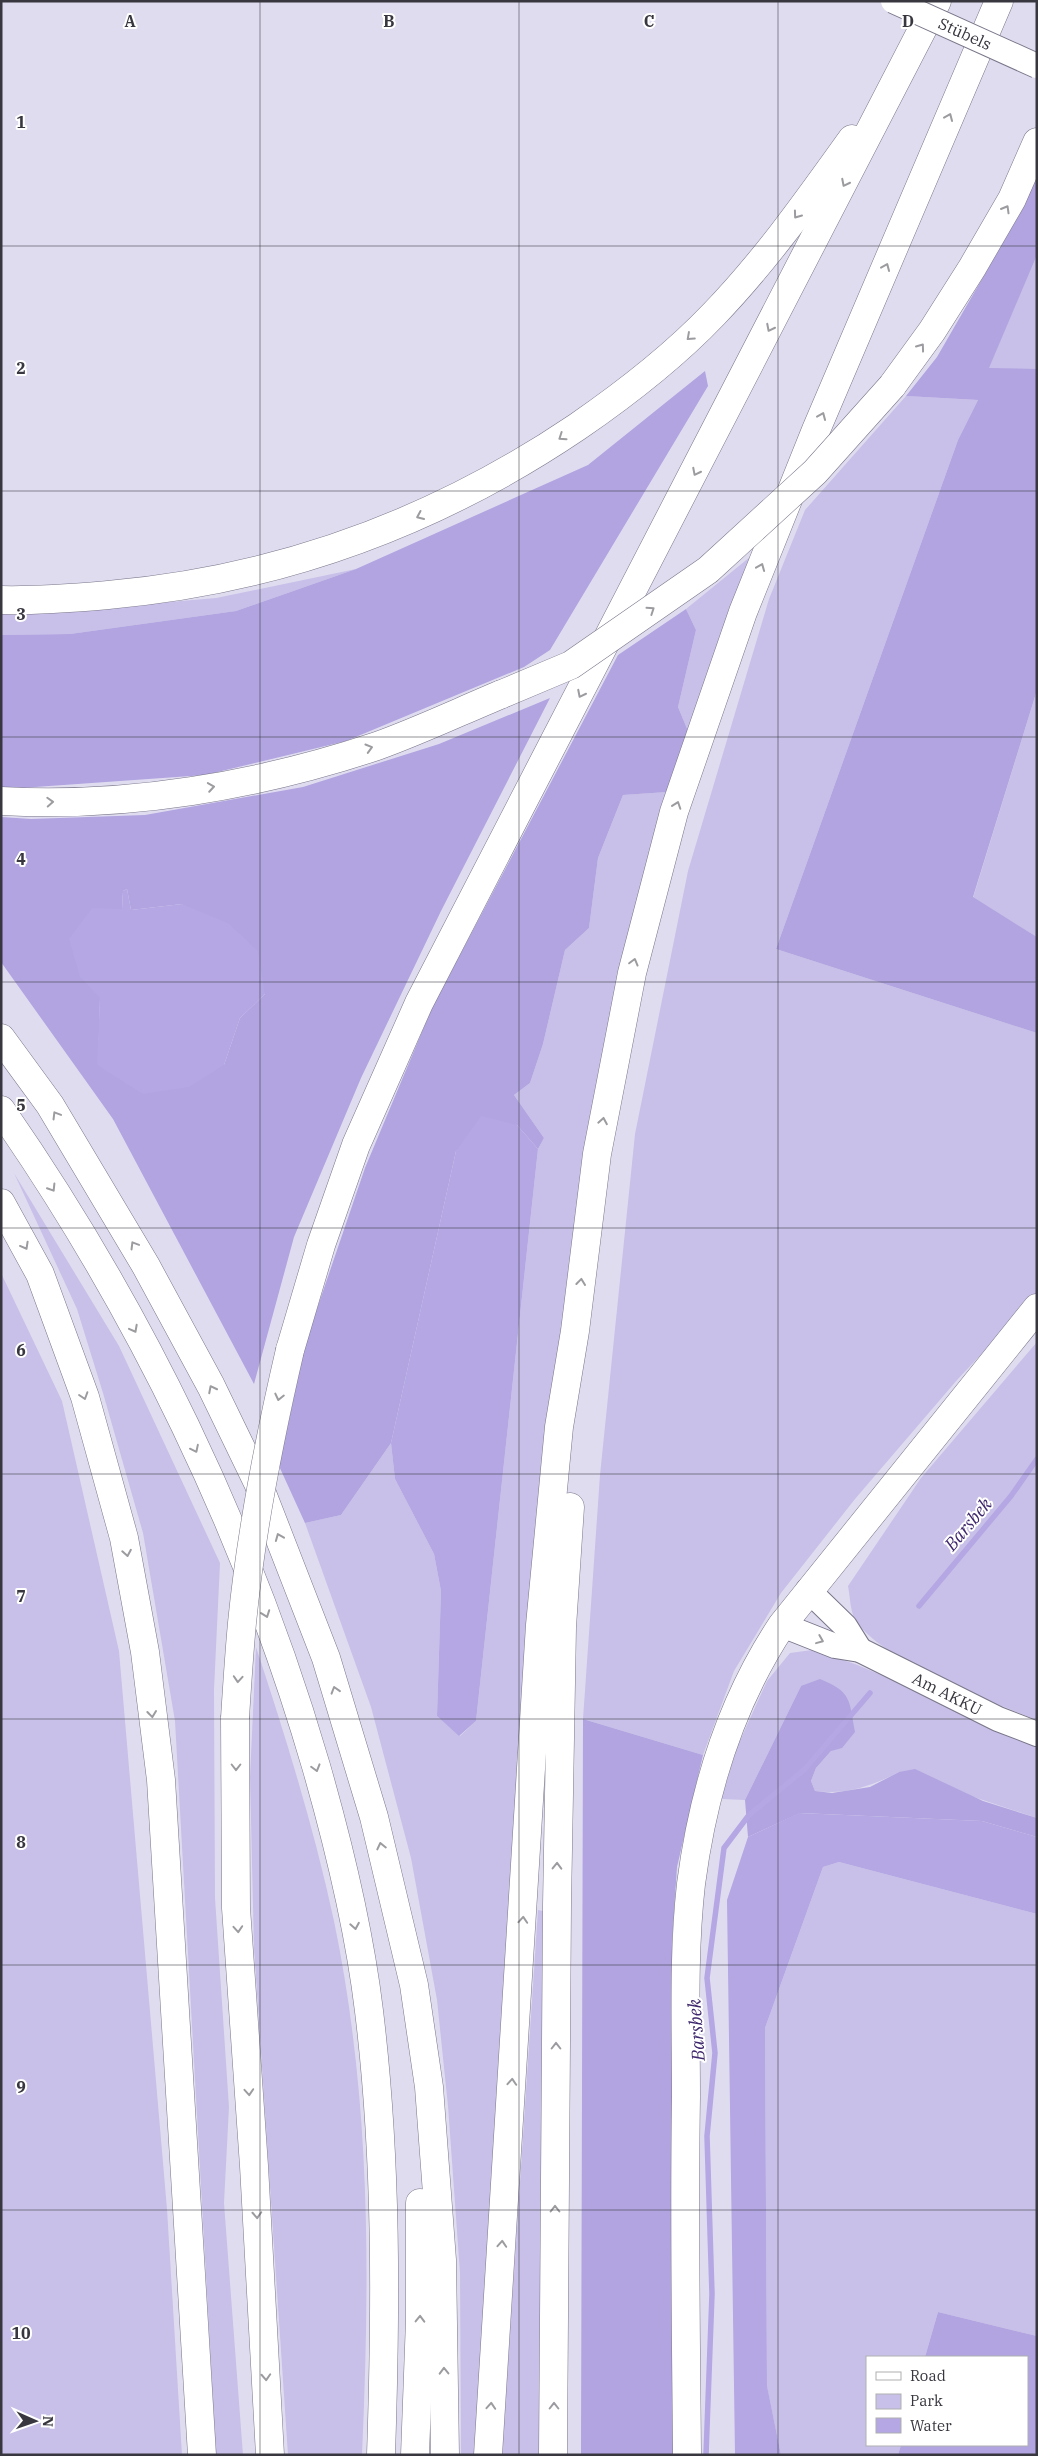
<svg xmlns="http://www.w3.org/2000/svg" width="1038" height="2456" font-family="'IBM Plex Serif',serif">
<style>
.green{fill:#c8c0e8}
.forest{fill:#b1a4e0;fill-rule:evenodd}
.water{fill:#b4a7e3}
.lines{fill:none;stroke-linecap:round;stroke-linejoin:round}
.stream{stroke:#b4a7e3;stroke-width:5.5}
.minor-casing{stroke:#7a7689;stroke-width:26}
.major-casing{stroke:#7a7689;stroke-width:29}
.highway-casing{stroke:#7a7689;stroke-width:29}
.minor{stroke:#fff;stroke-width:24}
.major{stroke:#fff;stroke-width:28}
.highway{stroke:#fff;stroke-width:28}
.minor-bridge-casing{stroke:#7a7689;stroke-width:26;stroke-linecap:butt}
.highway-bridge-casing{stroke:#7a7689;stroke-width:29;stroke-linecap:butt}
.minor-bridge{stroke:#fff;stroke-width:24}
.highway-bridge{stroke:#fff;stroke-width:28}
.oneway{stroke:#9c9b9f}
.grid{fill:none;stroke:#38373f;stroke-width:1;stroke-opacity:0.55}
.labels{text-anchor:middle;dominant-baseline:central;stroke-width:4;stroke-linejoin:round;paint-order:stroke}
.street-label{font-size:16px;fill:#38373f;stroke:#fff}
.water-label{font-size:18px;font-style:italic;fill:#3e276d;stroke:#fff}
.grid-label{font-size:16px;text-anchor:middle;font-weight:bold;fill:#38373f;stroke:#fff;stroke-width:4;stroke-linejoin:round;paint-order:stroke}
</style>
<rect width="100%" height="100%" fill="#e0dcf0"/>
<g class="green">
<polygon points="1037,255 1037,369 988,369"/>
<polygon points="906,396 978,400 958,440 776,949 1037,1033 1037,1295 957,1380 855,1499 781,1593 734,1671 703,1755 583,1719 600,1475 635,1134 688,871 769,599 805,510"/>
<polygon points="750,557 688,731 678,707 696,630 686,609"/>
<polygon points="356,569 236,611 70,634 1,635 1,611 42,613 216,598"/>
<polygon points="1037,690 1037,937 973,898"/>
<polygon points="667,792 636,910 595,1089 556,1373 480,2455 461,2455 460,2273 448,2106 437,2000 411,1858 371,1707 305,1523 341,1515 391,1443 395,1479 434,1554 441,1591 437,1716 460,1736 476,1721 538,1149 544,1138 514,1095 530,1083 543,1044 565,950 589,928 598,858 623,795"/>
<polygon points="14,1173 119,1346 220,1563 214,1690 215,1898 229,2107 224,2203 243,2455 216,2455 175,1721 143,1533 103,1393 77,1309"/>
<polygon points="1,1273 62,1401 119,1651 167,2209 182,2455 1,2455"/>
<path d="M1037,1342V1720C992,1702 878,1659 855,1619C850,1611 850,1595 848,1586L921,1478Z"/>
<path d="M256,1647C286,1738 314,1828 334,1921C371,2100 370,2274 362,2455H288L254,1948L250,1777Z"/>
<path d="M812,1650L855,1664L1037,1741V1818L899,1772C872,1786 846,1795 815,1791L811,1781L816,1768L831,1751L801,1686L745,1800L721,1799L738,1745L767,1681L790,1653Z"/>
<polygon points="839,1862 1037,1914 1037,2336 938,2312 925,2357 867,2357 867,2445 901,2445 898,2455 781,2455 767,2387 765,2028 823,1867"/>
<polygon points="538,1910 543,1911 540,2455 502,2455"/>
</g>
<g class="forest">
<polygon points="1037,173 1037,255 989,368 1037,369 1037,690 973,897 1037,937 1037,1033 776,949 958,440 978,400 906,396 937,357 1023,208"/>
<polygon points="705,371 708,386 550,650 524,667 346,741 205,775 21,788 1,787 1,635 70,634 236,611 356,569 588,465"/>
<polygon points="686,609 696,630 678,707 688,731 667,792 623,795 598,858 589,928 565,950 543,1044 530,1083 514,1095 544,1138 538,1149 517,1125 456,1151 391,1443 341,1515 305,1523 279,1466 306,1341 365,1168 432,1008 618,655"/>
<path d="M550,698L441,911L361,1078L294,1237L254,1384L113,1119L1,962V817L31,819L145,815L303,787L439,744ZM127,889L131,910L182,904L265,994L240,1018L224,1065H98L100,998L122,909L123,891Z"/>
<path d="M820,1679C852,1692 849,1700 855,1732L842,1748L831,1751L816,1768L811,1781L815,1791L832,1793L870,1787L899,1772L915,1769L983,1801L1037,1818V1837L982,1821L800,1813L748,1837L745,1800L801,1686Z"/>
<polygon points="583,1719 703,1755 677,1867 672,1942 678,2455 581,2455"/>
<polygon points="938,2312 1037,2336 1037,2455 898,2455 901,2445 1027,2445 1027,2357 925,2357"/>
</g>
<g class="water">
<polygon points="127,889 131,910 182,904 228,923 258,951 265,994 240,1018 224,1065 189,1087 143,1094 97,1065 100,998 80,977 69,939 92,908 122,909 123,891"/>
<polygon points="481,1116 517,1125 538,1149 476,1721 459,1736 437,1716 441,1591 434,1554 395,1479 391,1443 456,1151"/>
<polygon points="799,1813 982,1821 1037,1837 1037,1914 839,1862 823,1867 765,2028 767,2386 781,2455 735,2455 727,1900 748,1837"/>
</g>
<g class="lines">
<g class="stream">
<polyline points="919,1606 1011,1496 1037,1459"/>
<polyline points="706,2455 712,2294 707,2136 715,2053 707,1978 724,1848 749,1815 805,1769 870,1693"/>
</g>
<g class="minor-casing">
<g id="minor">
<polyline points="808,1590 845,1626 860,1650"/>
<path id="s1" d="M782,1625L835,1646L860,1650L998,1719L1037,1734"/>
</g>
</g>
<g class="major-casing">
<path id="major" d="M687,2455C686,2335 684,2216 686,2097C686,2026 683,1954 691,1884C703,1792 730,1703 782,1625L1037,1308"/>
</g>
<g class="highway-casing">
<g id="highway">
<polyline points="892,386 932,331 972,268 1012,199 1037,142"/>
<path d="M1,600C37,601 72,598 108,595C279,580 435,523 577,427C625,394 673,357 714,314C766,260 809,199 852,139"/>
<path d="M1,801C127,808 257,786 377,746C419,731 461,711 502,694"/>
<polyline points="1,1038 50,1105 146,1266 211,1386 258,1483 326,1658 374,1817 414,1985 429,2087 442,2260 445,2455"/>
<path d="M1,1110C140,1310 248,1533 316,1766C339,1846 359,1928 369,2011C387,2159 386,2306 381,2455"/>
<polyline points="1,1203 40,1274 85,1397 124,1538 145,1652 161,1780 202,2455"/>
<polyline points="290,1350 321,1245 356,1145 419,1003 937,1"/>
<polyline points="235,1718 236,1908 254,2166 270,2455"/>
<polyline points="415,2455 420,2320 420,2203"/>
<polyline points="488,2455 540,1625 559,1427 575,1331 597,1154 632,973 674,812 743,612 816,430 999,1"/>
<polyline points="553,2455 557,1905 562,1627 570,1507"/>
</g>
</g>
<use href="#minor" class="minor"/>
<use href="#major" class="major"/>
<use href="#highway" class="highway"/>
<g class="minor-bridge-casing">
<g id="minor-bridge">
<path id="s2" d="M893,1L1037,66"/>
</g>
</g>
<g class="highway-bridge-casing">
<g id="highway-bridge">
<polyline points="502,694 571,665 708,570 815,472 892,386"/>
<path d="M235,1718C237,1687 239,1655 242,1623C251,1531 269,1440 290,1350"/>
</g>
</g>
<use href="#minor-bridge" class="minor-bridge"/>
<use href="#highway-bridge" class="highway-bridge"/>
</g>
<defs><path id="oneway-chevron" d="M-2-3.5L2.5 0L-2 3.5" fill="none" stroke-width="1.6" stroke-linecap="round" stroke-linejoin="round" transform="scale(1.25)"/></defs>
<g class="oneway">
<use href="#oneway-chevron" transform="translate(949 117) rotate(-67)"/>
<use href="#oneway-chevron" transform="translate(845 183) rotate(117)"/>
<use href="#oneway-chevron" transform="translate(1006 209) rotate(-60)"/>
<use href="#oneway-chevron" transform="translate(797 215) rotate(126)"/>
<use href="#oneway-chevron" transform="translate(886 267) rotate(-67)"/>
<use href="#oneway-chevron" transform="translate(770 328) rotate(117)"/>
<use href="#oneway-chevron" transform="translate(690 337) rotate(138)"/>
<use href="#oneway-chevron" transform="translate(921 347) rotate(-54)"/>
<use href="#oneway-chevron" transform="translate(822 416) rotate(-67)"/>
<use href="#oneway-chevron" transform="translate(562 437) rotate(146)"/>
<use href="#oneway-chevron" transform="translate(696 472) rotate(117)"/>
<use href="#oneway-chevron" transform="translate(420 516) rotate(156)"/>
<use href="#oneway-chevron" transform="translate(761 567) rotate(-68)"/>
<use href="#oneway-chevron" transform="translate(651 610) rotate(-34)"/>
<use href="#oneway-chevron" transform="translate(581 694) rotate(117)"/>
<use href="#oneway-chevron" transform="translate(369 748) rotate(-16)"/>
<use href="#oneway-chevron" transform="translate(211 787) rotate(-9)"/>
<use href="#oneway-chevron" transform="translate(50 802) rotate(-3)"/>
<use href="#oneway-chevron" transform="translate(677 805) rotate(-71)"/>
<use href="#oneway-chevron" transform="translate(634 962) rotate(-75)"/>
<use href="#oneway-chevron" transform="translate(56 1115) rotate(-121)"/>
<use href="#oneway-chevron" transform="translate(603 1121) rotate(-80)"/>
<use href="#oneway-chevron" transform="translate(52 1188) rotate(58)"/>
<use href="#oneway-chevron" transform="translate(134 1245) rotate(-121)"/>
<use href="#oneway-chevron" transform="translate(25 1246) rotate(61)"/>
<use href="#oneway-chevron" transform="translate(581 1282) rotate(-83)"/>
<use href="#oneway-chevron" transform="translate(134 1329) rotate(62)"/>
<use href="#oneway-chevron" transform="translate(212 1389) rotate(-117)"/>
<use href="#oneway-chevron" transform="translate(84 1396) rotate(72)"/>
<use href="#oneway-chevron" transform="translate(279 1397) rotate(103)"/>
<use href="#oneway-chevron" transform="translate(195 1449) rotate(64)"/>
<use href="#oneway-chevron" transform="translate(279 1537) rotate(-112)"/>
<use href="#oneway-chevron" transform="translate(127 1553) rotate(80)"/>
<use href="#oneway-chevron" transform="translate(266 1614) rotate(70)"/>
<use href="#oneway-chevron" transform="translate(820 1640) rotate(22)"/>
<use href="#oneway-chevron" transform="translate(238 1679) rotate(94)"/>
<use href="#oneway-chevron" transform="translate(335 1690) rotate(-107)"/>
<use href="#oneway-chevron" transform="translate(152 1714) rotate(83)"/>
<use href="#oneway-chevron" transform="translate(236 1767) rotate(90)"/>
<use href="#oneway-chevron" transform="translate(316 1768) rotate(74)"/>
<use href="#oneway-chevron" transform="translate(381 1846) rotate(-103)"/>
<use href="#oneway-chevron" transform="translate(557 1866) rotate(-89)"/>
<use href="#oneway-chevron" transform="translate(523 1920) rotate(-86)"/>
<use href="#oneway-chevron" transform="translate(355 1926) rotate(80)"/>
<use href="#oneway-chevron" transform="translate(238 1929) rotate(86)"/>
<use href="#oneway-chevron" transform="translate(556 2046) rotate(-90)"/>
<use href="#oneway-chevron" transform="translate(512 2082) rotate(-86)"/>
<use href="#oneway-chevron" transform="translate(249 2092) rotate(86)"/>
<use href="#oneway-chevron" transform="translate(555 2209) rotate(-90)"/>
<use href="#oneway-chevron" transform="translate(257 2215) rotate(87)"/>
<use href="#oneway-chevron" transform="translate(502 2244) rotate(-86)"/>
<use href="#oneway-chevron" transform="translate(420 2319) rotate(-89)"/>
<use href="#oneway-chevron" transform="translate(444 2371) rotate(-91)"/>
<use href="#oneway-chevron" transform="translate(266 2377) rotate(87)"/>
<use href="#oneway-chevron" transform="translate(491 2406) rotate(-86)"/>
<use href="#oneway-chevron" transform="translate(554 2406) rotate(-90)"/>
</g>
<path class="grid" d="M260,1V2455M519,1V2455M778,1V2455M1,246H1037M1,491H1037M1,737H1037M1,982H1037M1,1228H1037M1,1474H1037M1,1719H1037M1,1965H1037M1,2210H1037"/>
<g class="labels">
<g class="street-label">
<text stroke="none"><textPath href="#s2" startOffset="79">Stübels</textPath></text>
<text stroke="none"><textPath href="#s1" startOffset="180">Am AKKU</textPath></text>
</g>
<g class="water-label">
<text transform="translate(968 1524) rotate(-50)">Barsbek</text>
<text transform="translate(696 2030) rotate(-94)">Barsbek</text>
</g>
</g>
<g class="grid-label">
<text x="130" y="27">A</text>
<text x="389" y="27">B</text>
<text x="649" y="27">C</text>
<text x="908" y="27">D</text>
<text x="21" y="128">1</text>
<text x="21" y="374">2</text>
<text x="21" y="620">3</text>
<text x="21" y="865">4</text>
<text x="21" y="1111">5</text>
<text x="21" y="1356">6</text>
<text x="21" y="1602">7</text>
<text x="21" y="1848">8</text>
<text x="21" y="2093">9</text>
<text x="21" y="2339">10</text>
</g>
<rect width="1038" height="2456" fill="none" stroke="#38373f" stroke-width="5"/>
<rect x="866" y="2356" width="162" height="90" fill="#ffffff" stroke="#afafb2"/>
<rect x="876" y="2372" width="25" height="8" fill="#ffffff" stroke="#afafb2"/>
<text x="910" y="2381" font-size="15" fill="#38373f">Road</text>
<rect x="876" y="2394" width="25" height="15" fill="#c8c0e8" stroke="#afafb2"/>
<text x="910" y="2406" font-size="15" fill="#38373f">Park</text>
<rect x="876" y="2418" width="25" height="15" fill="#b4a7e3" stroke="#afafb2"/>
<text x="910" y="2431" font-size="15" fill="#38373f">Water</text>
<g transform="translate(35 2421) rotate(92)" stroke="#ffffff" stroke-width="4" paint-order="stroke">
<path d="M0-4L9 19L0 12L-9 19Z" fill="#38373f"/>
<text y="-8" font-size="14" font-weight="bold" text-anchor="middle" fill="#38373f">N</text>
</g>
</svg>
